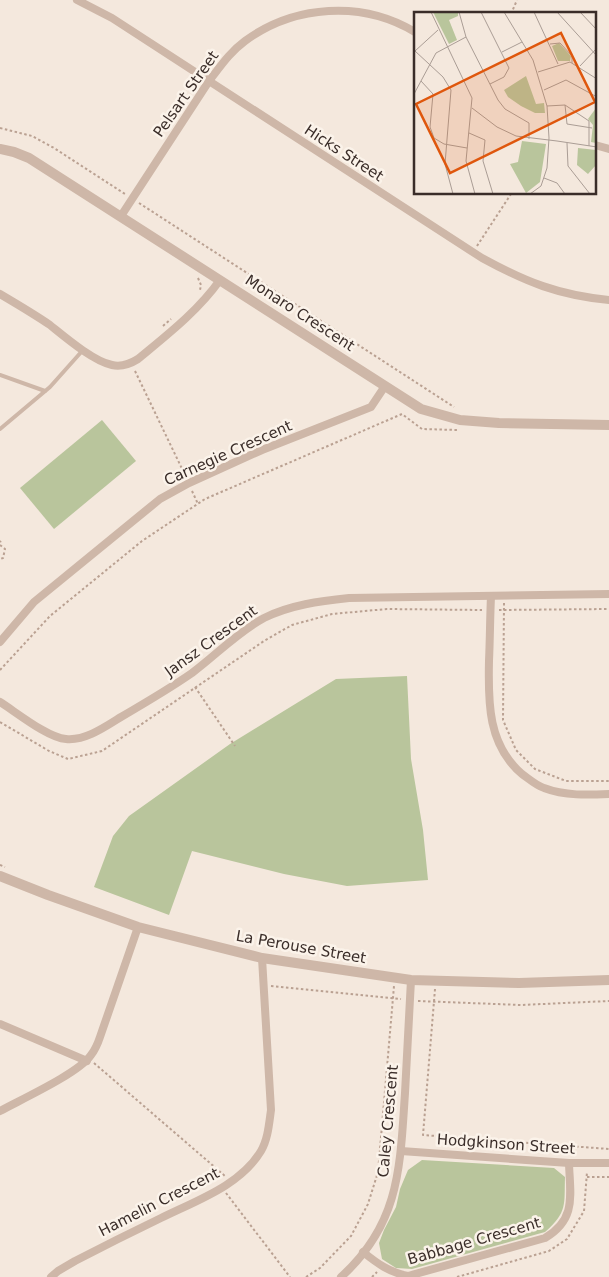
<svg xmlns="http://www.w3.org/2000/svg" width="609" height="1277" font-family="'DejaVu Sans',sans-serif">
<style>
.green{fill:#b9c59c}
.lines{fill:none;stroke-linecap:round;stroke-linejoin:round}
.path{stroke:#baa192;stroke-width:2;stroke-dasharray:2.5 2.5;stroke-linecap:butt}
.service{stroke:#ceb7a8;stroke-width:4}
.minor{stroke:#ceb7a8;stroke-width:8}
.tertiary{stroke:#ceb7a8;stroke-width:10}
.labels{text-anchor:middle;dominant-baseline:central;stroke-width:5;stroke-linejoin:round;paint-order:stroke}
.street-label{font-size:15px;fill:#3a2d29;stroke:#fbf3ea}
.inset-road{fill:none;stroke:#aa9d95;stroke-width:1}
.view{fill:#df570d;fill-opacity:0.15;stroke:#df570d;stroke-width:2.5}
.inset-edge{fill:none;stroke:#3a2d29;stroke-width:2.5}
</style>
<rect width="100%" height="100%" fill="#f4e8dd"/>
<g class="green">
<polygon points="102,420 136,461 54,529 20,488"/>
<polygon points="407,676 411,759 423,830 428,880 347,886 284,874 192,851 169,915 94,887 113,836 129,816 230,744 336,679"/>
<path d="M422,1160L554,1168L565,1177C564,1204 568,1212 545,1232L412,1269L396,1268L382,1259L379,1243L384,1230L396,1207L400,1189L408,1170Z"/>
</g>
<g class="lines">
<g class="path">
<polyline points="511,14 517,0"/>
<polyline points="0,128 32,136 54,148 125,194"/>
<polyline points="139,203 454,407"/>
<polyline points="477,246 511,194"/>
<polyline points="198,278 201,285 200,290"/>
<polyline points="163,326 171,319"/>
<polyline points="135,371 185,475"/>
<polyline points="192,491 198,504"/>
<polyline points="0,542 1,541"/>
<polyline points="0,545 5,549 3,558 0,559"/>
<polyline points="504,603 503,720 516,750 535,769 566,781 609,781"/>
<polyline points="499,610 609,609"/>
<polyline points="0,670 50,616 142,541 205,499 402,414 422,429 457,430"/>
<polyline points="195,687 235,746"/>
<polyline points="0,722 49,751 68,759 102,751 264,641 292,625 332,614 387,609 482,610"/>
<polyline points="0,865 5,867"/>
<polyline points="271,986 401,999"/>
<polyline points="435,989 423,1135 609,1149"/>
<polyline points="418,1001 521,1005 609,1001"/>
<polyline points="94,1063 225,1176"/>
<polyline points="587,1177 609,1177"/>
<polyline points="226,1193 290,1277"/>
<polyline points="306,1277 320,1268 351,1236 368,1204 378,1172 394,986"/>
<polyline points="372,1277 377,1272"/>
<polyline points="457,1277 549,1251 567,1239 584,1211 587,1172"/>
</g>
<g class="service">
<polyline points="0,375 45,391"/>
<polyline points="0,429 50,387 83,350"/>
</g>
<g class="minor">
<path d="M77,0L112,18L482,258C526,282 558,295 609,300"/>
<polyline points="595,145 609,149"/>
<path d="M121,216L209,81C220,67 230,52 245,41C294,5 362,0 415,32"/>
<path d="M0,294C17,304 34,314 50,325C65,337 93,361 112,365C121,367 130,364 138,359C167,335 198,311 220,280"/>
<path d="M491,596C490,618 490,639 489,661C488,703 488,745 522,774C529,779 537,786 544,788C565,796 588,795 609,794"/>
<polyline points="0,642 34,602 160,499 189,483 262,450 371,407 385,386"/>
<path d="M0,702C16,712 48,738 66,739C85,741 105,727 121,717C145,703 169,689 192,673C216,655 238,632 264,618C290,605 320,601 349,598L609,594"/>
<polyline points="0,1024 87,1061"/>
<path d="M0,1111C22,1099 79,1073 91,1055C95,1050 98,1043 100,1037L138,927"/>
<polyline points="401,1151 569,1163 609,1163"/>
<path d="M363,1252C378,1264 389,1272 408,1276L545,1238C577,1219 570,1195 569,1163"/>
<path d="M51,1277L58,1271L75,1261C104,1246 132,1232 161,1218C195,1201 240,1186 261,1151C268,1139 269,1124 271,1110L262,958"/>
<path d="M341,1277C400,1224 400,1167 405,1093C407,1055 409,1017 411,980"/>
</g>
<g class="tertiary">
<polyline points="0,149 14,152 29,158 421,409 460,420 499,423 609,425"/>
<polyline points="0,876 48,895 138,927 262,958 411,980 519,983 609,980"/>
</g>
</g>
<g class="labels">
<g class="street-label">
<text transform="translate(186 94) rotate(-55)">Pelsart Street</text>
<text transform="translate(344 153) rotate(33)">Hicks Street</text>
<text transform="translate(300 313) rotate(33)">Monaro Crescent</text>
<text transform="translate(228 453) rotate(-24)">Carnegie Crescent</text>
<text transform="translate(211 641) rotate(-36)">Jansz Crescent</text>
<text transform="translate(301 947) rotate(10)">La Perouse Street</text>
<text transform="translate(388 1121) rotate(-85)">Caley Crescent</text>
<text transform="translate(506 1144) rotate(4)">Hodgkinson Street</text>
<text transform="translate(159 1202) rotate(-27)">Hamelin Crescent</text>
<text transform="translate(474 1241) rotate(-16)">Babbage Crescent</text>
</g>
</g>
<g transform="translate(414 12)">
<rect width="182" height="182" fill="#f4e8dd"/>
<path d="M19,0H44V4L35,8L43,28L35,32ZM145,31L157,44L156,49H144L138,34ZM112,64L122,92L130,91L131,101H121L107,94L94,85L90,78ZM182,96V131L177,130L179,113L174,107ZM108,129L132,132L126,170L112,181L96,152L104,150ZM164,136L182,138V153L174,162L163,153Z" fill="#b9c59c"/>
<path class="inset-road" d="M17,0L58,86L52,149L61,182M45,0L52,25L84,88L91,97L115,111V127M67,0L95,56L90,65L76,72M90,0L119,48L133,94L135,126L133,156L127,174L116,182M120,0L144,52M143,0L183,44M166,0L183,18M136,32L146,31L158,44V51M1,39L29,65L37,78L31,152L39,182M1,39L24,18M88,40L108,30M166,54L183,36M124,60L156,50L183,67M7,69L19,82L16,115L20,126L30,132L53,136M130,78L152,68L183,85M0,82L22,41L52,25M151,93L153,112L178,116M133,94L151,93L175,109V134M58,96L83,115L102,124L143,129M55,121L71,128L69,149L79,182M143,129L183,135M153,131L154,154L176,182M130,166L143,171L151,182"/>
<path class="view" d="M147,21L181,90L36,161L2,92Z"/>
<rect width="182" height="182" class="inset-edge"/>
</g>
</svg>
